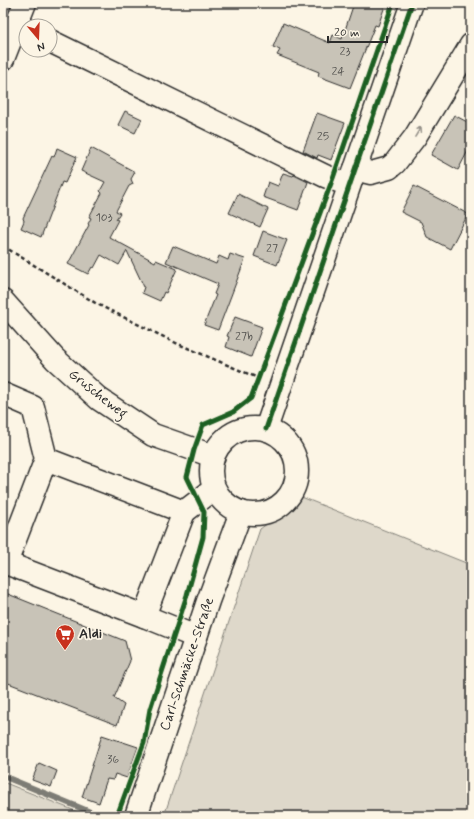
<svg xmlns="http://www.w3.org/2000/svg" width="474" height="819" font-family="Mynerve,sans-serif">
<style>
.green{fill:#ded8ca;stroke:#84827a}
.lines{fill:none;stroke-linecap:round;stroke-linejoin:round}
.stream{stroke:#7d7b74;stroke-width:6}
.building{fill:#c8c3b7;stroke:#2b2b2b}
.minor-casing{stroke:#2b2b2b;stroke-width:25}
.path{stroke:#2b2b2b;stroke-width:2.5;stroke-dasharray:4 3;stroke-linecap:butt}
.minor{stroke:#fcf5e5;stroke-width:22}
.cycleway-casing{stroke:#fcf5e5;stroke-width:8}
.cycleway{stroke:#1b5e20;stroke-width:5}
.oneway{stroke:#949088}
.labels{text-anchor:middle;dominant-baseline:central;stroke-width:3.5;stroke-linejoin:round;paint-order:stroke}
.number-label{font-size:12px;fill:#52514e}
.street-label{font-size:14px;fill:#2b2b2b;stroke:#fcf5e5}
.poi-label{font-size:14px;font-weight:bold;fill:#2b2b2b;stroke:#fcf5e5;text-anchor:start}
</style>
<rect width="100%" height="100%" fill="#fcf5e5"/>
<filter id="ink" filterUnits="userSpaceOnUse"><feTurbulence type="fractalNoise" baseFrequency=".025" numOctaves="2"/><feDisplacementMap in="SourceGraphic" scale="8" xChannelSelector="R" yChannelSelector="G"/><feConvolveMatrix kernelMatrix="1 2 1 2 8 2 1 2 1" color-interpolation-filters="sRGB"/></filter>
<g filter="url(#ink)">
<g class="green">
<polygon points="294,494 471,565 471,816 164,816 260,529 283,512"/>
<polygon points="3,782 88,816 3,816"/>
</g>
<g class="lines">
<polyline class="stream" points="3,776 100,816"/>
</g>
<g class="building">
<polygon points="354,3 386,3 378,26 375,25 350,88 318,76 319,72 277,55 280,50 273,47 283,23 330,43 333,35 342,39"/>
<polygon points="125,111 142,119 135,133 118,125"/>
<polygon points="317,113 345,123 331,160 318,155 317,158 303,151"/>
<polygon points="454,115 471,124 471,145 458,170 431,155"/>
<polygon points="57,148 77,157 65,183 62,182 41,237 21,228 24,221 23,218 52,156 54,157"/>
<polygon points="91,148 135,172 131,179 133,184 129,186 116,211 120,213 116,219 118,220 109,237 155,262 156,260 177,269 166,293 164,292 160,301 142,293 144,287 127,251 119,265 101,255 94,268 92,267 88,274 68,264 89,225 88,224 91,218 89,217 102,193 100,191 105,182 81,171"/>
<polygon points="283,173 293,176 294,175 308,182 298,210 263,197 268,182 278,186"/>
<polygon points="414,186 468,214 450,249 427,237 421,222 401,212"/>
<polygon points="238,194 268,209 260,227 229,213"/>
<polygon points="263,231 287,240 277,265 254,256"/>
<polygon points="173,246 216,264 219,256 228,260 230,254 245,259 218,330 204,325 216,295 214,294 218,284 166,262"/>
<polygon points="235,317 262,327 251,357 226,347 229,337 227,336"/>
<polygon points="3,592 125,641 130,661 114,698 124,705 117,725 3,681"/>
<polygon points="102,735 138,747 127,778 115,774 113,780 107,779 99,803 82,797"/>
<polygon points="39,763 57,771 51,787 32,780"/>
</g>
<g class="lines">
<g class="minor-casing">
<g id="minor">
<polyline points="50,41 325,176 349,185"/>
<polyline points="3,59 25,3"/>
<polyline points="355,169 371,173 389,168 395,163 415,137 471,45"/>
<polyline points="3,301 55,359 99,399 153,435 213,456"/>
<polyline points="3,394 33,407 46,459 6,563 144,616 184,512 46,459"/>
<circle cx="254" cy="471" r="43"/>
<polyline points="266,429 412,3"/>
<polyline points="184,512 214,489"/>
<polyline points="144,616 196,637"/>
<polyline points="136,816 208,601 241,512"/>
</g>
</g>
<polyline class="path" points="3,246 97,304 176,343 258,378"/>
<use href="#minor" class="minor"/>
<g class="cycleway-casing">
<g id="cycleway">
<polyline points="266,429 412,3"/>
<polyline points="117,816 144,743 150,709 187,595 203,537 204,512 187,477 194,450 203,425 233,412 251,398 333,178 393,3"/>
</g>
</g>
<use href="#cycleway" class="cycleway"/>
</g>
<defs><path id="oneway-shaft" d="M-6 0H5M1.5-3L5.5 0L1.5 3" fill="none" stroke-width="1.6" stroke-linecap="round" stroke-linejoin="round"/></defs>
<use class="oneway" href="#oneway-shaft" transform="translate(418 132) rotate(-59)"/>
</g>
<defs>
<g id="supermarket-pin" transform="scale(1)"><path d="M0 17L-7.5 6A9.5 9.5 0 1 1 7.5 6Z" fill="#c8321e" stroke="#fcf5e5"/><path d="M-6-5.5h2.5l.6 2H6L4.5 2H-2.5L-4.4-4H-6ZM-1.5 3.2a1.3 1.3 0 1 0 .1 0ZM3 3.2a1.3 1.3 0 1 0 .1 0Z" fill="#fff"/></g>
</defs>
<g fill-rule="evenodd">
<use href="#supermarket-pin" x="65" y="634"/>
</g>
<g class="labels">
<g class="number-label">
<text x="345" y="52">23</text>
<text x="338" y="72">24</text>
<text x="323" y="137">25</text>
<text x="104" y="218">103</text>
<text x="272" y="249">27</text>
<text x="244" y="337">27b</text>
<text x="113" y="760">36</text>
</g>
<g class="street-label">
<text transform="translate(98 394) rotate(38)">Gruscheweg</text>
<text transform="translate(187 664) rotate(-71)">Carl-Schmäcke-Straße</text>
</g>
<g class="poi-label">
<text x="79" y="634">Aldi</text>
</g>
</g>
<rect width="474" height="819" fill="none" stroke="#fcf5e5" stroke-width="16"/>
<rect x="8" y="8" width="458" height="803" fill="none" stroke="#2b2b2b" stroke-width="1.5" filter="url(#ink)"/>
<g transform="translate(38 38) rotate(161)"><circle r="19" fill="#fcf5e5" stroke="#a8a49b"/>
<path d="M0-3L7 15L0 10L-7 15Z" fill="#c8321e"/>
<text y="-6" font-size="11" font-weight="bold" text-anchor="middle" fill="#2b2b2b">N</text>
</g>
<path d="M328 36v6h59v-6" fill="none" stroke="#2b2b2b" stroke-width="2"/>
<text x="334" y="36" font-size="12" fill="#2b2b2b" stroke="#fcf5e5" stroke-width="3" paint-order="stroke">20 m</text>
</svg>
